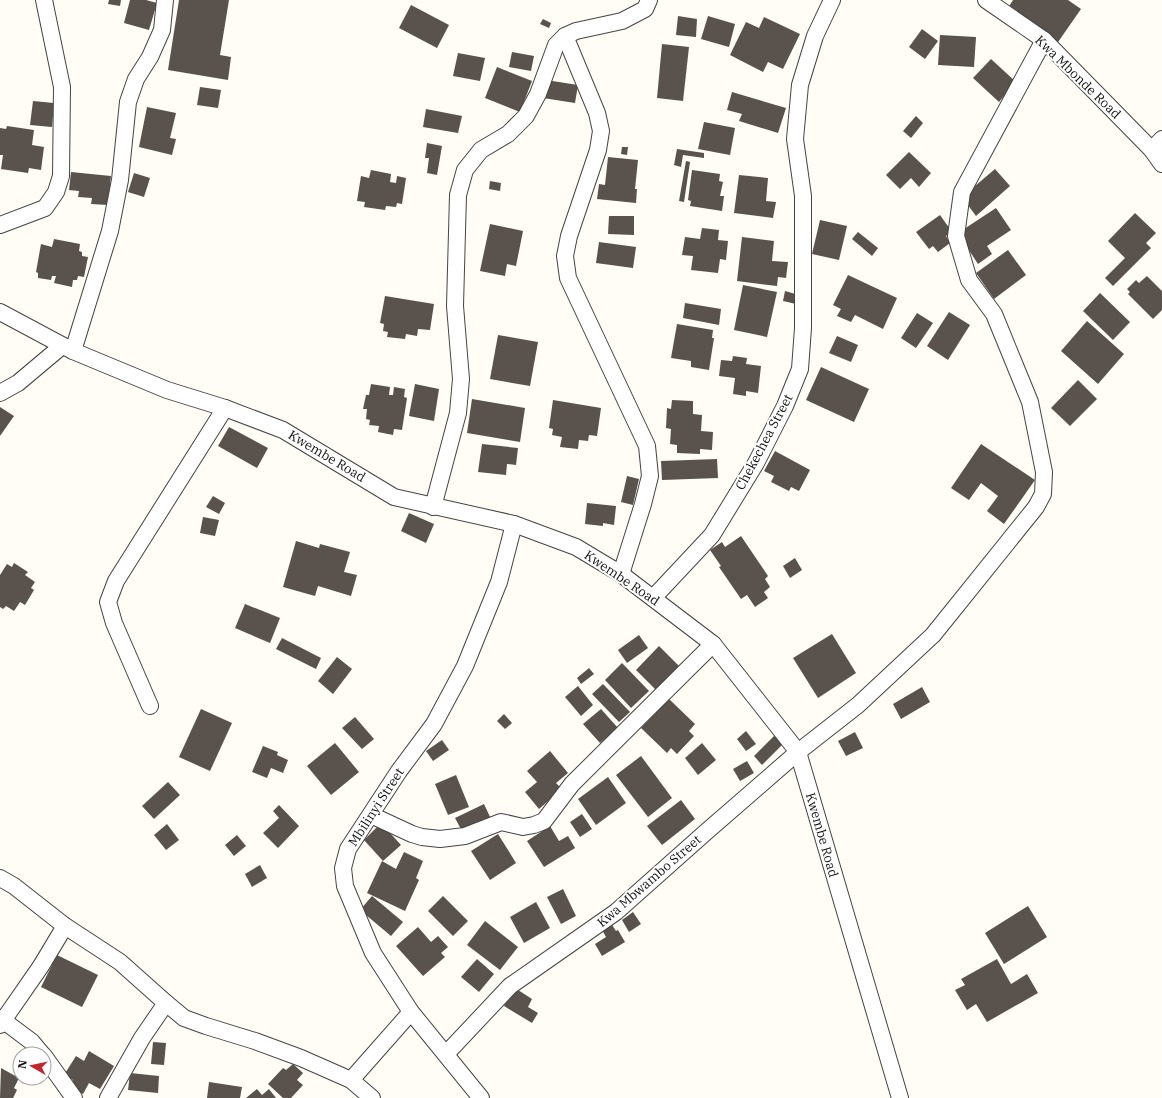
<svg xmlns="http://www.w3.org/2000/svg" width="1162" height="1098" font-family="'IBM Plex Serif',serif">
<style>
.building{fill:#5a524d}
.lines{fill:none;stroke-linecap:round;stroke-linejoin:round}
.street-casing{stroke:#444;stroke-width:18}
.street{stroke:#fff;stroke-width:16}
.labels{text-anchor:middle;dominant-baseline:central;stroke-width:4;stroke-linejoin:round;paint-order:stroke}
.street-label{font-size:13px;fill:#111;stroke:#fff}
</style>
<rect width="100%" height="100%" fill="#fffdf5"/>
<g class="building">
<polygon points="109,0 121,0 120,6 108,4"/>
<polygon points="130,0 146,0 157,3 149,30 124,23"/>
<polygon points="179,0 229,0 220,55 231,57 228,80 168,70"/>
<polygon points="1013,0 1068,0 1081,9 1056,45 1006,11"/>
<polygon points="411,5 449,25 437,48 399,28"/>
<polygon points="678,16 697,19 696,37 676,35"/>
<polygon points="708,16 735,24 729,47 701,39"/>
<polygon points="764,17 800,34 783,69 768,62 763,72 730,55 746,22 759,28"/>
<polygon points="543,19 551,23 549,28 540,24"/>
<polygon points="922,29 938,41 925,59 909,47"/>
<polygon points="940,35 976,37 974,67 938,65"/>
<polygon points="662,44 689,47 683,101 657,98"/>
<polygon points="512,52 534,56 531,71 509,67"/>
<polygon points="458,53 485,58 480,81 453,76"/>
<polygon points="991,59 1016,82 999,102 973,78"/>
<polygon points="497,67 532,81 520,112 485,98"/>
<polygon points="546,80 578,85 575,103 543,98"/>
<polygon points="200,87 221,90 218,108 197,105"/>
<polygon points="732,92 786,108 778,133 739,121 742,114 727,110"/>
<polygon points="33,101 54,103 52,127 30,125"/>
<polygon points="147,107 176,113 170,138 176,139 172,155 139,147"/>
<polygon points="426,109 462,116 458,133 423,127"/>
<polygon points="916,116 923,123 911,138 903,131"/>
<polygon points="704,122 735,128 730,155 698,149"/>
<polygon points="7,126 34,130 32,145 44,147 41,170 29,168 28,173 1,169 3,155 0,155 0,128 6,129"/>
<polygon points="427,143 442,146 437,175 427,173 429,158 425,158"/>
<polygon points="622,147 628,147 627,155 621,154"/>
<polygon points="677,149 704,153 704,158 683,155 681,167 674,165"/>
<polygon points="909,152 931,173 919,187 911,178 900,189 886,175"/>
<polygon points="608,157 638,160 635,189 637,189 636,203 597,199 599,184 605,185"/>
<polygon points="686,161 690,162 684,202 679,201"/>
<polygon points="995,169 1010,186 976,216 962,197"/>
<polygon points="371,170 391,174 390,182 396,183 397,176 406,178 402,204 397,203 396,207 386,206 385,210 364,207 365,202 357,201 361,176 369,178"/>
<polygon points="692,170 720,174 719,181 723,182 720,196 724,196 722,211 690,206 691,201 688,200"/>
<polygon points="71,172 111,176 108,205 91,204 92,198 78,197 79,191 69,190"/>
<polygon points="134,173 150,178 144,197 128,192"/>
<polygon points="739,175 768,178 766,201 776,202 773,218 734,213"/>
<polygon points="490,181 501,183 500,191 489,189"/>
<polygon points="996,208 1011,230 987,246 992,254 978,264 959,235 961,231"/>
<polygon points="1135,213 1156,233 1146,243 1151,248 1113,286 1105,278 1125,258 1108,241"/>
<polygon points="940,215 952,232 946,236 950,243 938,252 933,246 929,249 916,232"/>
<polygon points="609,216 634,216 634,235 608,234"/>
<polygon points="820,220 847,226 839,260 812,254"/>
<polygon points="490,224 523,231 516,266 507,264 505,276 480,271"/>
<polygon points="702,228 719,230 718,240 728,241 726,260 720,259 718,273 691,270 693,256 682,255 685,237 700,239"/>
<polygon points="858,232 878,248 872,256 852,239"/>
<polygon points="742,237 774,241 772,261 788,262 786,278 778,277 777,286 737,281"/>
<polygon points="54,239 80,244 79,251 82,252 82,256 88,257 84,277 78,276 77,280 73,280 72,287 54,283 56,276 52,276 51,280 38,278 38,273 36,272 41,244 52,247"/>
<polygon points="599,242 636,247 633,268 596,263"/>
<polygon points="1008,250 1026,275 994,299 976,273"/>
<polygon points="848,275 897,298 883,329 855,315 851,322 837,316 841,309 833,305"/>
<polygon points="1147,276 1162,291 1162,310 1153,319 1128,294 1130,292 1127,289 1136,280 1139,283"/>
<polygon points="743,285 777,292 767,337 734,330"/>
<polygon points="785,291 799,295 796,304 783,301"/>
<polygon points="1100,293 1130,322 1113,340 1083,311"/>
<polygon points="385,296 434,304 430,330 418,329 417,336 406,334 405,339 387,337 388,332 383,331 384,324 380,323"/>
<polygon points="685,303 721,309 719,325 683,318"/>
<polygon points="949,312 970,325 948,360 927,346"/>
<polygon points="917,313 933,323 916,348 901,338"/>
<polygon points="1087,321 1124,354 1098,384 1061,351"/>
<polygon points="677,324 713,330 712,338 714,338 709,370 691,367 691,361 671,358"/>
<polygon points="498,335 538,342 530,386 490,379"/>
<polygon points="837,336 858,345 851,362 829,353"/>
<polygon points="733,356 747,358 746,364 761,366 758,393 746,391 746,396 733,394 735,378 719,376 721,360 732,361"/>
<polygon points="821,367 869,389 854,422 806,400"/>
<polygon points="1078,380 1097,399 1070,426 1051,408"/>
<polygon points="371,384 390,387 389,395 393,395 394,387 405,389 404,397 407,398 402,430 394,429 393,435 378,432 379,426 369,425 370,420 366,419 367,409 363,409 366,395 369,395"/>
<polygon points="415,384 439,389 434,421 409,416"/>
<polygon points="472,399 525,408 520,442 467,433"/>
<polygon points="553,400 601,408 597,436 589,435 588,441 579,440 578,449 560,447 562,437 552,435 553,429 549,428"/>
<polygon points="672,400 693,401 693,414 702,415 701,431 713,432 712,450 700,449 700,454 677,453 677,445 670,444 671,429 666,428 667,408 671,409"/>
<polygon points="0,407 14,416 0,436"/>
<polygon points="229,427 268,448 257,468 218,446"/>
<polygon points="482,444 518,448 516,465 507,464 506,475 478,472"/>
<polygon points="981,444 1035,480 1004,524 987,511 998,496 981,483 969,500 951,488"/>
<polygon points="775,451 810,470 799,491 791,487 789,491 771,482 774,476 764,471"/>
<polygon points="717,459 718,478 662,480 661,461"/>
<polygon points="627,476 639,479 633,505 621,502"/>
<polygon points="213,496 225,503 219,514 206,507"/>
<polygon points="587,503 616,506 614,525 603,523 603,526 585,524"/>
<polygon points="409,513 434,524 426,543 401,531"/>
<polygon points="203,517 219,520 215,536 200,533"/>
<polygon points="741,536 768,576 765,579 770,587 764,592 768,598 755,607 747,595 741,599 719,567 721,566 710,550 722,542 725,547"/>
<polygon points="296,541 319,548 320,544 350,552 344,572 357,575 351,596 318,586 315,596 283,587"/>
<polygon points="795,558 802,570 790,578 783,566"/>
<polygon points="14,563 28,572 25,575 35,582 31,588 34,590 25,605 20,602 14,611 6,606 3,609 0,607 0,575 7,564 12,567"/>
<polygon points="245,604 280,618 270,643 235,628"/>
<polygon points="832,634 856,673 818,698 793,658"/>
<polygon points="639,635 648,648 627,663 618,650"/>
<polygon points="282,638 321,658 316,669 276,649"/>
<polygon points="659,646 682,669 659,693 636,670"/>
<polygon points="337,657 352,669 333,694 318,681"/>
<polygon points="622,663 649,691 631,708 605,680"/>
<polygon points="589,668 594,674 581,684 577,678"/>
<polygon points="603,684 630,712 619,722 592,694"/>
<polygon points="578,686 593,705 581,716 565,697"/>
<polygon points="922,687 930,702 901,719 893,704"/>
<polygon points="669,699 695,724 689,731 694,736 677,754 671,748 667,753 641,728"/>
<polygon points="201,709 232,723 210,771 179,757"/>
<polygon points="601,709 618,728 600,743 583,724"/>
<polygon points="504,714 512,723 505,729 497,721"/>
<polygon points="355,717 374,739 362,749 342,728"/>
<polygon points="746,731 756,744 746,751 737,739"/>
<polygon points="855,732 863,748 846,756 838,741"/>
<polygon points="776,734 785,742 762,765 754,756"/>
<polygon points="442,740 449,750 433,761 426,751"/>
<polygon points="335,743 359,772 331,795 307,766"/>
<polygon points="702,743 716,760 698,775 685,758"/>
<polygon points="263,746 278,752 277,755 288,760 283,773 271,768 267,778 252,772"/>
<polygon points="550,751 568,773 556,783 562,789 539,809 525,792 537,782 527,771"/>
<polygon points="641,756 672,798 648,817 616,775"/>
<polygon points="747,761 754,773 740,781 733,769"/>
<polygon points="456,775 469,807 448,815 435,784"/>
<polygon points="608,777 626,803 596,825 578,799"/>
<polygon points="168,782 180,795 154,819 142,806"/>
<polygon points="681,800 695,819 662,845 647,826"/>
<polygon points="484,804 491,819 463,833 455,818"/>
<polygon points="279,805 299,826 278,848 263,833 279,818 273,811"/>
<polygon points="582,814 592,829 580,837 570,822"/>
<polygon points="381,823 401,845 383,861 364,840"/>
<polygon points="167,824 179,840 166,850 154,835"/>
<polygon points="550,826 559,841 568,836 575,848 544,867 527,841"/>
<polygon points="498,834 516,863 490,880 471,851"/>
<polygon points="237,835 246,846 234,856 225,845"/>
<polygon points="404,852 423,861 416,878 419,880 405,911 367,893 382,861 396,869"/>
<polygon points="260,865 267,878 252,887 245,874"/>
<polygon points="563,889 576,916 561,924 547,897"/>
<polygon points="372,896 403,922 391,936 360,910"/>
<polygon points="443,896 468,921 453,936 428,911"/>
<polygon points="536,902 550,928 524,943 510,917"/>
<polygon points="1028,906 1047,937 1004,964 985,933"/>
<polygon points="633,912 641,924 629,932 622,920"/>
<polygon points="485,921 518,947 500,970 467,945"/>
<polygon points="610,922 616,931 618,930 625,942 602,956 595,944 606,937 601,928"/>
<polygon points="418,927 431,942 438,936 448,947 441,953 445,957 423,976 396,946"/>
<polygon points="57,955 98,975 82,1007 41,987"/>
<polygon points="477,959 494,974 479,992 461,977"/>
<polygon points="997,959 1011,984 1027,974 1038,993 987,1022 976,1004 967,1010 955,990 965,985 961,979"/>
<polygon points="515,988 532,999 528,1007 538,1013 532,1023 504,1006"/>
<polygon points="153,1042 166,1043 164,1065 151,1064"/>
<polygon points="89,1051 114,1066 100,1089 89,1083 83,1094 69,1086 73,1080 64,1075 76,1056 84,1061"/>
<polygon points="293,1064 303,1073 297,1080 303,1085 291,1098 283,1098 268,1084 283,1068 286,1070"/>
<polygon points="1,1068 19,1078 14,1088 17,1090 13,1098 0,1098"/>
<polygon points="130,1073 159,1076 158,1093 128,1090"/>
<polygon points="209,1082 242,1087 240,1098 207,1098"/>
<polygon points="257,1089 262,1095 269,1089 276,1098 246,1098"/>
</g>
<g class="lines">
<g class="street-casing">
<g id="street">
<polyline points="986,0 1044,40 1152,150 1162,164"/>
<polyline points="565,36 597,113 601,131 598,150 569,236 565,256 568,278 647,446 650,476 643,504 621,574"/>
<polyline points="1152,150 1162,139"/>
<polyline points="0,225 45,208 56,192 61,176 62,87 44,0"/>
<polyline points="0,312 73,351 167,390 225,408 283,430 394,497 514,524 576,547 621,574 713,644 798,752 900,1098"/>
<polyline points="73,351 110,231 120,180 128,102 136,79 150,57 162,30 165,0"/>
<polyline points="0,393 18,383 62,346"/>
<polyline points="433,507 458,413 461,379 455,306 458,195 465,170 481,150 508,134 526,116 538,94 556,45 565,36 576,31 622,21 645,9 649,0"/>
<polyline points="653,598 712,535 756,463 785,406 800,369 803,328 803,196 795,139 800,85 815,36 832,0"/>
<polyline points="150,706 114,623 108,602 116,581 225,408"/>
<polyline points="371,815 412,834 422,837 440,839 465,836 501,822 523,827 534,825 544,821 572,784 713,644"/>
<polyline points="0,878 14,886 65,926 120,962 166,1003 184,1018 206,1026 255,1041 301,1058 351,1080 372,1098"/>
<polyline points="0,1018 32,1042 42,1054"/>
<polyline points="0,1025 41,966 65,926"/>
<polyline points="446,1054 510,986 616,912 706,832 798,752 858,705 933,635 1036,507 1043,494 1044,472 1030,402 994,314 969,280 956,236 962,192 1044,40"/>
<polyline points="44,1056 74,1098"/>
<polyline points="351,1080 411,1012"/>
<polyline points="108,1098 142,1038 166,1003"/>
<polyline points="481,1098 411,1012 373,953 345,886 343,868 348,849 399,771 434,724 465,666 499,582 514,524"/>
</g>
</g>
<use href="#street" class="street"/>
</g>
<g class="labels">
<g class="street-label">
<text transform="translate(1078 77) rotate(44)">Kwa Mbonde Road</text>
<text transform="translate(764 442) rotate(-62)">Chekechea Street</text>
<text transform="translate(327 456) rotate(31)">Kwembe Road</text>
<text transform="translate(622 578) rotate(34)">Kwembe Road</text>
<text transform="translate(376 807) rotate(-57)">Mbilinyi Street</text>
<text transform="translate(822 835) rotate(74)">Kwembe Road</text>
<text transform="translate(649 881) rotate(-41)">Kwa Mbwambo Street</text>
</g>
</g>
<g transform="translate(32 1066) rotate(279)"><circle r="19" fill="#ffffff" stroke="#a0a0a0"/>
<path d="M0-3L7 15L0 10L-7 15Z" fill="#c4262e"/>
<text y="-6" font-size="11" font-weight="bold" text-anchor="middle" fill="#111111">N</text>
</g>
</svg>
